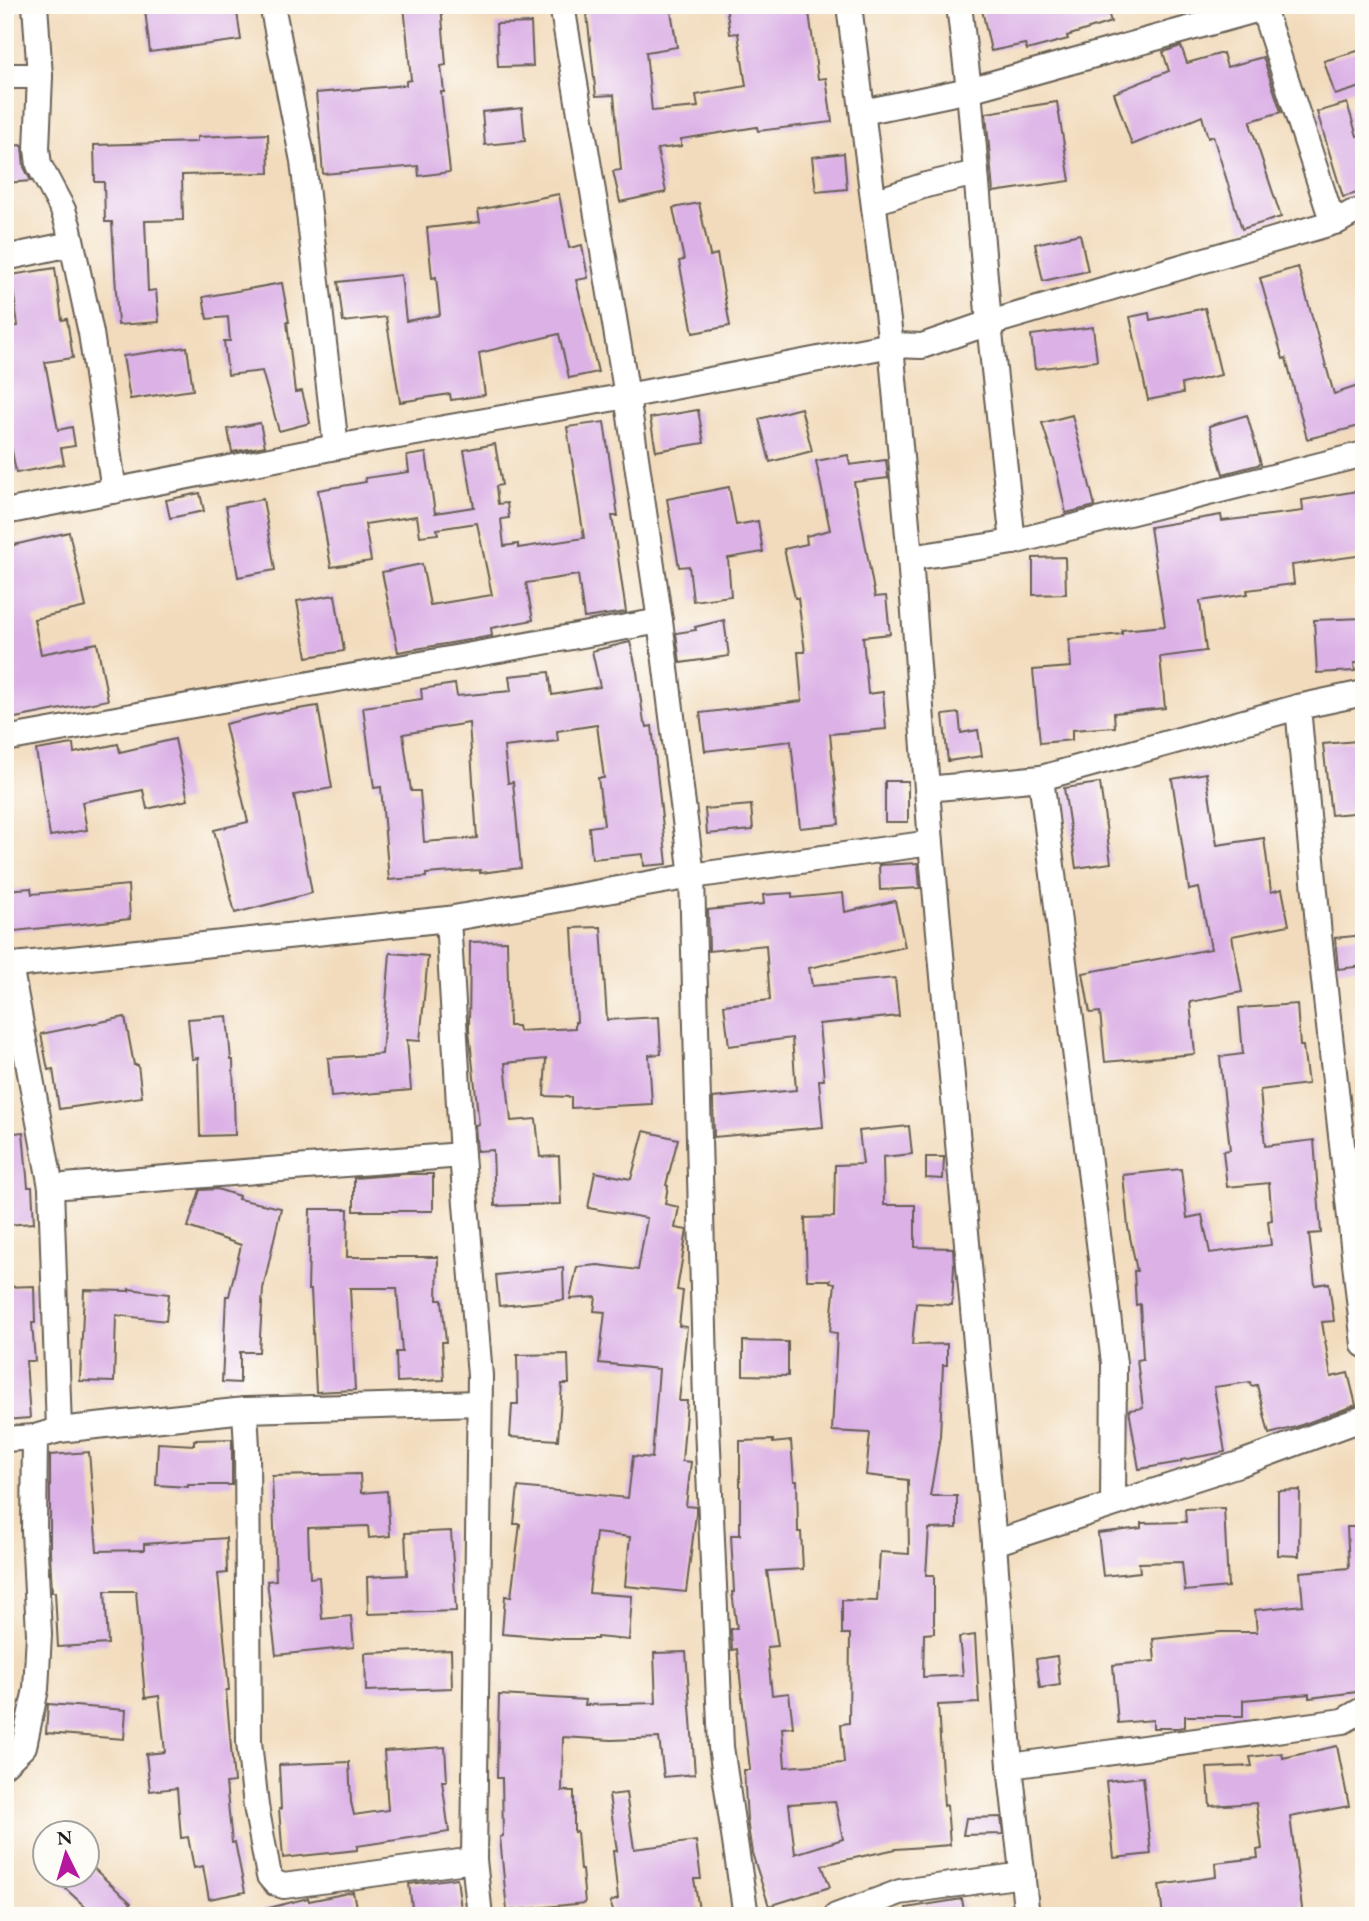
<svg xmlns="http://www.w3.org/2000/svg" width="1369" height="1921" font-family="'EB Garamond',serif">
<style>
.building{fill:#dbb1e6;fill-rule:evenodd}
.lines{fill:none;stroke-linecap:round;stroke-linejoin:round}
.street-casing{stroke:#675f54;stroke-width:28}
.street{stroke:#fff;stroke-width:24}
</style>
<rect width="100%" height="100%" fill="#fdfcf7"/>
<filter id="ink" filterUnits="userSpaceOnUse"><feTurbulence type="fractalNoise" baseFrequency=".0143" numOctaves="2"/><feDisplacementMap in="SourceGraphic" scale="14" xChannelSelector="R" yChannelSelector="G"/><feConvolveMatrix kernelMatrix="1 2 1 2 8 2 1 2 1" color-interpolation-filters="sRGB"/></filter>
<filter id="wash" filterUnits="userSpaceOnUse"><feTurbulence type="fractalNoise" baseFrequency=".00686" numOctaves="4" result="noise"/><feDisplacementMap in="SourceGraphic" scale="28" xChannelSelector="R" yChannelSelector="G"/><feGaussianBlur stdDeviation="1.57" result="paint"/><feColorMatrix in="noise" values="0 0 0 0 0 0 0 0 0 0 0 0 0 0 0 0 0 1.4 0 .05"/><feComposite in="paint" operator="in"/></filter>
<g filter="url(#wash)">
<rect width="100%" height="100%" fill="#f2dbbc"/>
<g id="blocks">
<g class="building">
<polygon points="186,5 236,5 241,40 150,52 145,10"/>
<polygon points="404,5 441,5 446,65 441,66 444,92 441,92 450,172 419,176 418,166 323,174 316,93 406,85 406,81 411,80"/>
<polygon points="586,5 670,5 677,47 646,52 652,111 698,107 696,95 746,86 738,33 730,34 726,5 808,5 818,79 826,78 832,122 758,131 757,127 681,139 681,146 657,149 666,192 620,202 613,171 621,170 614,95 596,96"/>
<polygon points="981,5 1106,5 1111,22 1067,36 1068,39 1027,50 1025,44 991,51"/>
<polygon points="531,23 533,66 498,67 496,24"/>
<polygon points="1181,46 1187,63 1223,53 1227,67 1263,57 1281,112 1251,121 1251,126 1281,217 1242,229 1213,136 1208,138 1202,116 1132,145 1114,93 1169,71 1163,52"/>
<polygon points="1364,49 1364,86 1335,95 1324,61"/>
<polygon points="1057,102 1070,181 993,192 986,113"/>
<polygon points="1347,103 1357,136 1364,134 1364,191 1343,197 1317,112"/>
<polygon points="522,108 525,141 485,145 482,112"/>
<polygon points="268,134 269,173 182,175 183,220 145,221 148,291 156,290 159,322 118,325 112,222 105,222 104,182 95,182 94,145 197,142 197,137"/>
<polygon points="22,145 24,167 31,181 5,183 5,146"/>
<polygon points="844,153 847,189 816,192 812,157"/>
<polygon points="559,194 569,248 582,245 588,278 576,280 598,372 569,378 559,334 479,353 485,395 451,400 450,394 400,402 386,317 343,322 338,282 401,275 406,321 440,315 436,277 432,278 427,228 480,222 478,210"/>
<polygon points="699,203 710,256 717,254 730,326 693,333 679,261 684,260 673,208"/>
<polygon points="1080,234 1088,271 1043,281 1035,244"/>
<polygon points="1298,267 1334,394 1364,384 1364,425 1307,439 1286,358 1283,359 1260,278"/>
<polygon points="55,268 62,320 67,319 73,358 45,362 58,430 72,427 75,446 61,448 64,464 16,473 5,412 5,328 18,326 11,275"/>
<polygon points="282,283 289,322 287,322 295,392 302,391 310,423 279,431 262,371 228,375 224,341 230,341 228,317 207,319 203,297"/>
<polygon points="1205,308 1221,375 1182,384 1183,393 1148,400 1130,317 1149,313 1150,320"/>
<polygon points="1093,327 1097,361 1035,369 1031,335"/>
<polygon points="187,347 193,390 130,399 123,356"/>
<polygon points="801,408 812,451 770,462 759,419"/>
<polygon points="698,410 704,443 656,451 650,418"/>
<polygon points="1072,415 1095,506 1066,513 1055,463 1042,423"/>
<polygon points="1247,415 1261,464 1223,474 1209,426"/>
<polygon points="604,422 618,516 612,516 626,612 584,618 578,575 526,583 533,620 491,628 492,636 398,652 382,572 422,564 430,605 492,595 477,523 437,529 438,534 420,536 417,516 365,524 371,561 331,567 318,490 366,482 365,478 409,472 407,456 426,453 435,513 474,507 464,450 495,444 502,485 496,486 498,504 507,503 509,518 501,519 504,546 518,544 518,548 584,538 567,427"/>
<polygon points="260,423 265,446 232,452 228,429"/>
<polygon points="848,455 850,465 886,460 888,478 854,482 875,597 886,596 890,634 863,637 868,694 883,692 886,729 830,734 839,824 800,828 791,741 705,751 700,713 802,701 798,652 805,652 798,598 795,598 784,549 807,544 806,536 830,530 816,461"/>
<polygon points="729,487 736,525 758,521 763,552 728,558 731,596 693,601 689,566 679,567 667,499"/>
<polygon points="1364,490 1364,555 1292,565 1294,584 1247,590 1248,594 1200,601 1206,651 1160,657 1165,708 1114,713 1115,727 1072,730 1072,740 1040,743 1033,670 1071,667 1069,639 1122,634 1122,630 1165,626 1150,527 1221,515 1222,521 1303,511 1302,500"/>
<polygon points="200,493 204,511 170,518 166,500"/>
<polygon points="263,499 275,570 238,577 226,506"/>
<polygon points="69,532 86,607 34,619 41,654 97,643 108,700 5,720 5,547"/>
<polygon points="1065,557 1066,594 1033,595 1033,558"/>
<polygon points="335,595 344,651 307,657 297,601"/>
<polygon points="1364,618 1364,663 1354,663 1355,671 1317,673 1314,620"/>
<polygon points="724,620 729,656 680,663 676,633 696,630 695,627"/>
<path d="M630,642L637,672L644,723H646L647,727L652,726L667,864L644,866L643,854L592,859L589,827L604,825L598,778H604L597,725L557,731L558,741L504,747L508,783L513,782L521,868L480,873V870L426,874V877L389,880L381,787L374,788L363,707L422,699L421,689L455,684L457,696L511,691L509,676L549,672L552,695L600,687L592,651ZM469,723L477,838L424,842L420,791H411L403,734Z"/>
<polygon points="318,706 332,788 294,795 312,893 235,913 214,830 248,822 225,724 266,714"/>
<polygon points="959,713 961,733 978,730 982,756 948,761 943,715"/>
<polygon points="175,739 188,800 147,809 143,790 82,802 87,830 50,836 36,750 73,744 74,753 118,744 120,752"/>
<polygon points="1357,741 1364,812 1331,815 1323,744"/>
<polygon points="1206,773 1217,845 1264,838 1271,892 1282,889 1289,925 1232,936 1242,992 1190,1002 1195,1054 1105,1062 1100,1012 1090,1013 1083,973 1211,949 1199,888 1189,890 1172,779"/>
<rect x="885" y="781" width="23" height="41"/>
<polygon points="1100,783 1111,863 1076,868 1064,788"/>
<polygon points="751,805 753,830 707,834 705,809"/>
<polygon points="918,863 920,888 880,890 879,865"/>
<polygon points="128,885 130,919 5,932 5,890 31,888 32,894"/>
<polygon points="792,893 792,898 843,893 845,912 895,901 905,947 809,968 812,986 895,978 899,1016 819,1024 824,1080 819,1080 823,1127 714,1137 713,1098 796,1090 792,1038 729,1046 724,1005 770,1000 766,945 709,951 708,910 764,904 763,895"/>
<polygon points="601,927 607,1020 659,1017 661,1054 649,1055 652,1104 571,1108 571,1097 544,1096 546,1059 505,1063 511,1121 536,1119 540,1157 559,1156 561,1204 495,1206 493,1150 477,1151 475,1125 479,1124 469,1030 470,942 507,941 509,1026 518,1026 519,1031 575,1028 575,1022 577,1022 572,928"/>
<polygon points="1364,935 1364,966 1338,969 1335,938"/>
<polygon points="390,953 428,956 420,1041 407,1040 411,1090 331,1097 328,1058 382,1054"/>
<polygon points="1297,1004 1300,1046 1303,1046 1308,1084 1260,1090 1265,1146 1314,1140 1321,1233 1309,1234 1315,1285 1329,1283 1334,1321 1322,1322 1331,1377 1348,1373 1356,1405 1296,1427 1269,1434 1257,1385 1251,1386 1250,1382 1214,1387 1225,1452 1181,1460 1181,1462 1139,1469 1129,1410 1143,1408 1137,1360 1143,1359 1140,1304 1136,1305 1134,1271 1137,1271 1128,1227 1123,1175 1181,1169 1187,1218 1202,1215 1210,1253 1271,1245 1268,1221 1272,1220 1269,1183 1227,1187 1223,1151 1230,1150 1220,1057 1243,1054 1239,1008"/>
<polygon points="227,1016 231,1060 233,1060 235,1135 200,1136 198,1058 192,1059 188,1019"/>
<polygon points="125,1017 134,1065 138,1065 142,1097 59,1109 53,1069 48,1070 41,1034"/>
<path d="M909,1126L912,1154L883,1157L884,1205H915V1247L953,1248L954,1265L952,1305L916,1303L912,1345L947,1344V1365H943L940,1436L930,1496H957V1528L929,1529L926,1575H934V1633L924,1634L923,1677L963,1675L959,1637L975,1635L979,1703L938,1705L944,1806L947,1805L950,1845L896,1849L822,1865L830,1887L769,1906L752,1853L747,1820L744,1770H750L737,1649L732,1650L731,1631V1629H737L732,1592H734L731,1535H740V1441L773,1440V1443L791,1441L794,1481H797L798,1532H801L803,1569L767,1571L778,1646L767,1647L772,1695L789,1693L793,1727L782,1728L785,1767L844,1763L841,1724L849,1723L850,1634H842V1600L877,1601L880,1552L909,1554L908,1480L866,1475L870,1433L832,1431L837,1333L830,1332L835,1283L830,1282V1280H807L805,1218L834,1217L835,1165L863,1164L859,1131ZM835,1801L843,1839L795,1854L789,1804Z"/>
<polygon points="644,1131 678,1139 666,1185 668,1186 665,1204 679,1207 675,1228 687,1230 677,1290 683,1291 679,1326 687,1327 679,1401 687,1401 682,1461 691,1462 686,1506 696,1507 696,1514 686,1592 625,1586 630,1537 596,1533 589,1593 632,1596 629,1640 597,1637 597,1639 564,1639 502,1634 505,1596 511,1597 520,1524 514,1524 518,1487 628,1498 633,1456 652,1458 659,1369 599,1363 605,1312 594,1311 596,1297 570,1299 577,1267 598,1265 638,1270 647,1218 588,1208 595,1172 631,1179"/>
<polygon points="23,1132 28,1187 32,1187 34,1223 5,1225 5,1134"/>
<polygon points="926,1157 944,1157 943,1179 926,1178"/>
<polygon points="406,1174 433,1174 433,1211 354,1211 354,1178"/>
<polygon points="217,1189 239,1196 238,1199 281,1208 263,1289 259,1352 240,1352 240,1383 222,1382 226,1296 229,1296 241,1245 188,1227 200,1190"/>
<polygon points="310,1209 348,1209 347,1257 438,1257 437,1300 442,1300 446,1342 442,1342 444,1380 397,1382 396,1352 402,1352 397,1288 350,1288 355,1390 316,1392 311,1290 308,1290"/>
<polygon points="563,1268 564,1300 499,1306 496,1275"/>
<polygon points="34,1286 35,1323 32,1323 35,1361 26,1361 30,1418 5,1420 5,1287"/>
<polygon points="129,1289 169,1294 166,1321 116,1315 114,1382 80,1381 84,1290 129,1291"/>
<polygon points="743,1341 788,1342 788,1376 743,1375"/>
<polygon points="568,1354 569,1384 562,1384 558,1440 510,1437 512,1404 518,1404 517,1355"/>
<polygon points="232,1439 232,1485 188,1485 188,1487 156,1485 158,1443 194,1445 194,1440"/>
<polygon points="89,1452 97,1551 144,1550 144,1544 226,1538 227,1573 218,1574 229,1690 226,1690 234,1782 226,1783 232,1843 235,1842 245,1892 209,1899 203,1866 194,1868 188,1837 181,1838 177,1788 150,1791 146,1754 165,1752 159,1696 145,1698 136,1591 105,1591 108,1644 58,1647 55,1592 52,1592 50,1552 50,1455"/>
<polygon points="360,1474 361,1493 387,1491 390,1536 369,1538 368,1526 308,1528 310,1578 319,1577 322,1619 351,1616 354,1647 276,1655 267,1581 276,1580 272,1476"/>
<polygon points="1300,1490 1299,1556 1278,1555 1278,1491"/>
<polygon points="1224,1508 1228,1587 1185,1591 1182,1562 1139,1563 1140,1572 1103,1576 1098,1533 1141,1528 1141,1523 1186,1522 1185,1509"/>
<polygon points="1347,1527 1364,1527 1364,1691 1309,1698 1309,1694 1243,1700 1243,1716 1185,1716 1185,1727 1178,1728 1153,1728 1153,1720 1118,1723 1113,1665 1155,1661 1153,1639 1221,1632 1257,1632 1255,1610 1303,1605 1300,1572 1349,1568"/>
<polygon points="451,1531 456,1611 368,1614 367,1577 407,1575 405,1533"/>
<polygon points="451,1650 452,1688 366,1691 365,1653"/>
<polygon points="686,1652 695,1774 664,1777 659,1738 612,1740 563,1737 562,1791 574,1791 574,1832 577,1831 580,1870 582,1870 585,1903 507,1911 500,1837 503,1836 502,1778 497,1778 499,1695 586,1700 585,1705 656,1703 654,1653"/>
<polygon points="1057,1656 1060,1685 1040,1688 1036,1659"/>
<polygon points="48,1704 126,1710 124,1739 46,1733"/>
<polygon points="1337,1746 1349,1806 1290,1817 1303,1916 1163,1916 1159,1885 1216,1877 1215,1863 1258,1858 1257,1850 1262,1849 1256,1803 1210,1806 1207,1768 1252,1766 1250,1757 1282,1753 1283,1758"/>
<polygon points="445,1747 447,1781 442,1781 449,1832 357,1846 357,1850 283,1858 279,1809 281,1809 279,1765 349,1762 351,1802 354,1815 388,1810 384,1751"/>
<polygon points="1143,1777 1151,1854 1114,1858 1106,1781"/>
<polygon points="626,1793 634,1849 696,1841 701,1879 694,1879 700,1916 615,1916 610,1902 618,1899 613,1851 617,1851 609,1795"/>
<polygon points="1001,1817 1003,1834 963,1835 966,1818"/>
<polygon points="88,1863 131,1903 120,1916 95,1916 51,1875 88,1875"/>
<polygon points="457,1878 461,1909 413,1915 409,1884"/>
<polygon points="353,1892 358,1916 262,1916 261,1910 308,1898 309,1901"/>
<polygon points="962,1899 965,1916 907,1916 906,1908"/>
</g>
</g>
</g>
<g filter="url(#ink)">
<use href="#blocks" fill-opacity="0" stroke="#675f54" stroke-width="2"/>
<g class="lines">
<g class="street-casing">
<g id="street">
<polyline points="35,5 40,76 37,149 39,165 63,210 68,225 91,333 114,491"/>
<polyline points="272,5 303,161 336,447"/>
<polyline points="562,5 627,396 660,621 692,876 706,1402 721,1747 746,1916"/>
<polyline points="849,5 891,345 910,558 931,843 994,1543 1010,1766 1027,1916"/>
<polyline points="959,5 969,90 989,324 1013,542"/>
<polyline points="1262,5 1328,208 1338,221 1352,213 1364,210"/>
<polyline points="5,76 40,76"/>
<polyline points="863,112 969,90 1263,8"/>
<polyline points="874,202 926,185 976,173"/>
<polyline points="5,258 71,244"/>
<polyline points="5,512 336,447 627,396 891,345 922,346 983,325 1338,221"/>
<polyline points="910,558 1013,542 1364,454"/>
<polyline points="1298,707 1319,935 1364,1345"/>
<polyline points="5,739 660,621"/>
<polyline points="1041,778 1114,1363 1113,1503"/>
<polyline points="927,789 1041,778 1298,707 1364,693"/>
<polyline points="448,919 462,1155 480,1376 474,1860 480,1916"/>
<polyline points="10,965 51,1187 59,1430"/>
<polyline points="5,966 448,919 692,876 931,843"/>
<polyline points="51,1187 462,1155"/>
<polyline points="5,1439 35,1437 59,1430 245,1410"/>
<polyline points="994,1543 1239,1464 1364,1418"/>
<polyline points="5,1764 24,1746 36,1689 39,1634 34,1531 35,1437"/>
<polyline points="1010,1766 1343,1721 1364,1709"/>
<polyline points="474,1860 284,1886 275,1883 269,1876 256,1806 249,1742 247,1448 245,1410 479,1403"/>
<polyline points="836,1916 900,1892 1023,1875"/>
</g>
</g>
<use href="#street" class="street"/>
</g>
</g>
<rect width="1369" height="1921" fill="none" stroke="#fdfcf7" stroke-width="28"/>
<g transform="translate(66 1854) rotate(355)"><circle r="33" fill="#fdfcf7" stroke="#a3a29f" stroke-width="2"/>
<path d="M0-5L12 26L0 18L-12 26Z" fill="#b5179e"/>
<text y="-10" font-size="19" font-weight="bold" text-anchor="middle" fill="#1c1c1c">N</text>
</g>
</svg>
